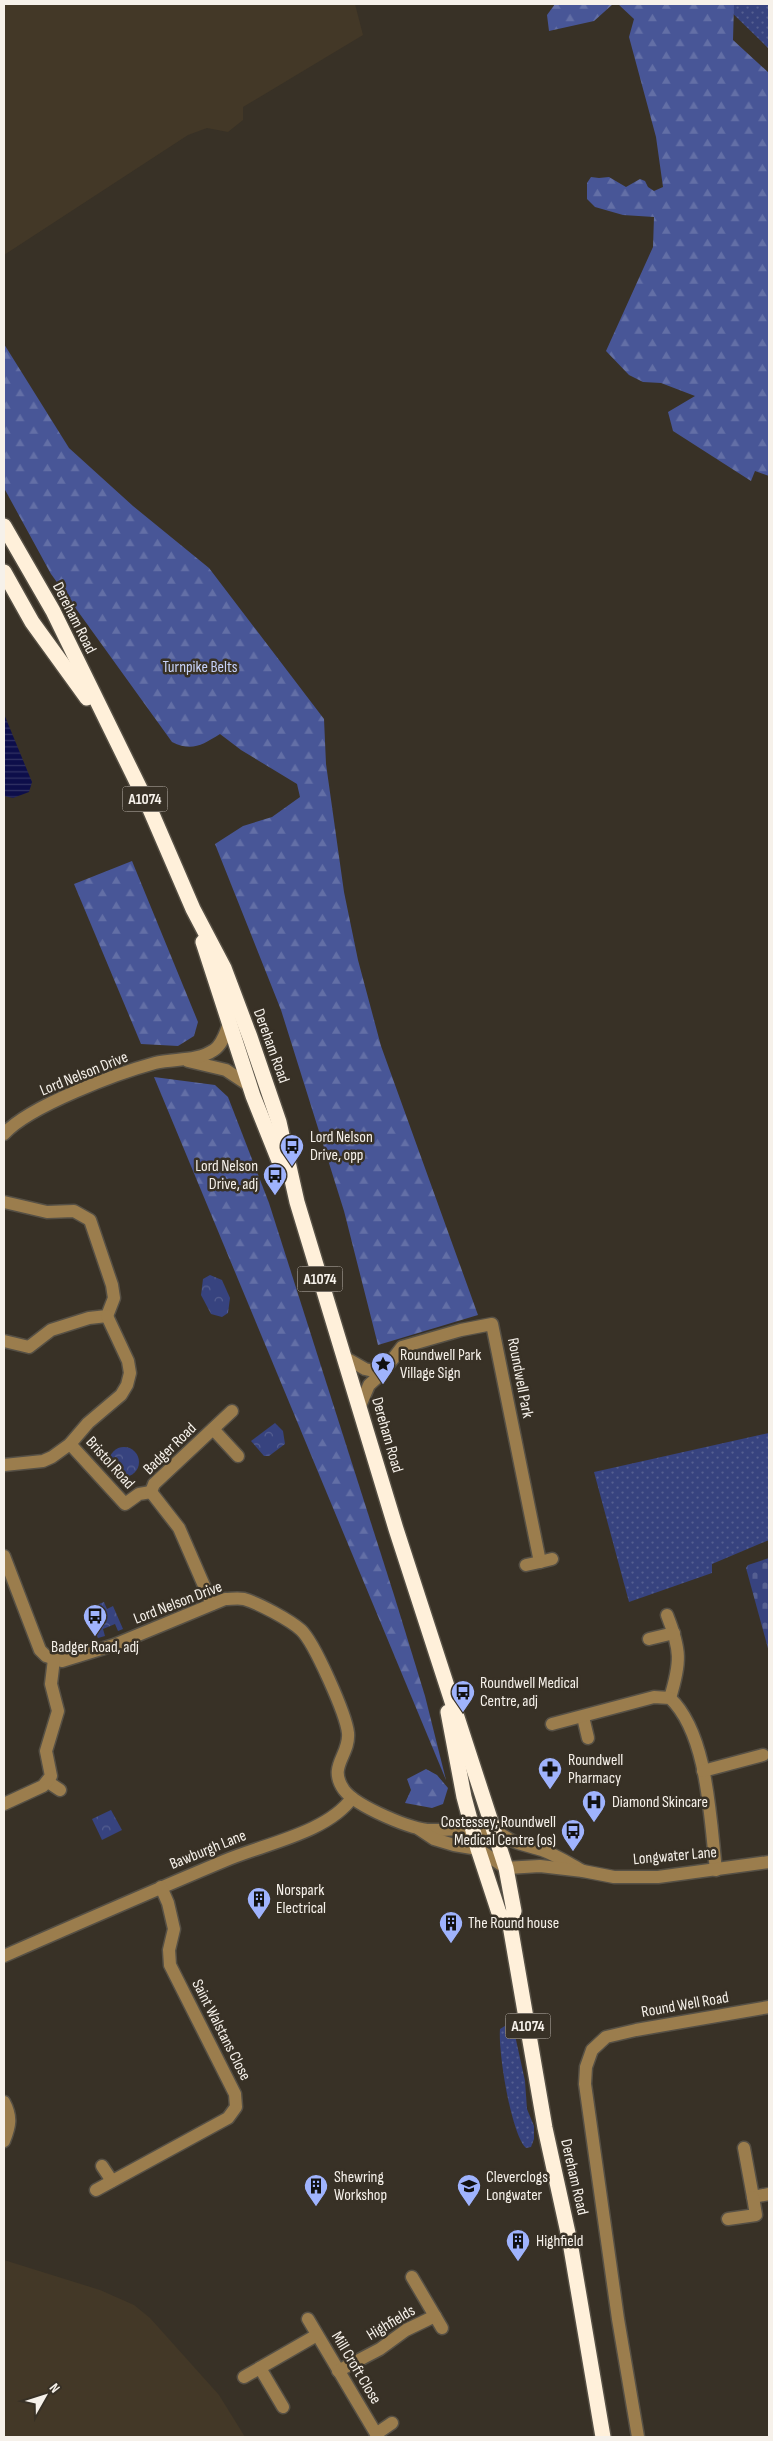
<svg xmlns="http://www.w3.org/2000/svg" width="773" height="2441" font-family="'Sofia Sans Condensed',sans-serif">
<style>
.built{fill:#433827}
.grass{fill:url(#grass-dots)}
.forest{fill:url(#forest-firs)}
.cemetery{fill:url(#cemetery-stones)}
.park{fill:url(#park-crowns)}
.water{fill:url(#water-rules)}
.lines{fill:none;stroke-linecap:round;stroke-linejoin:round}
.minor-casing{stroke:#565045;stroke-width:15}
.highway-casing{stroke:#565045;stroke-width:18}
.minor{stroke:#9b7d4d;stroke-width:12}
.highway{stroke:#fff0da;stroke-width:15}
.labels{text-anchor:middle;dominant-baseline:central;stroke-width:5;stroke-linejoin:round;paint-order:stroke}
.shield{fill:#383126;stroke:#bdb7af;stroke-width:1}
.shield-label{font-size:15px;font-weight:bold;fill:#f6f1ea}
.street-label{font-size:16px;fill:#f6f1ea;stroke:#383126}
.park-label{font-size:16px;fill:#c8d3f9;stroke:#383126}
.poi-label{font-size:16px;fill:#f6f1ea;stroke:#383126;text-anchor:start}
</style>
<defs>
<pattern id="grass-dots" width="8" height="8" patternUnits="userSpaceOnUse" patternTransform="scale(1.25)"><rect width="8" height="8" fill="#37437f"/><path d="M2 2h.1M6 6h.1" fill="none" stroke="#555f91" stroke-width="1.8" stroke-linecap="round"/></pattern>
<pattern id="forest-firs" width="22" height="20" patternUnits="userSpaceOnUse" patternTransform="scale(1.25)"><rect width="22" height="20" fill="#485697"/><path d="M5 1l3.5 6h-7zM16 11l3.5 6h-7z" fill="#636fa6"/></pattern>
<pattern id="cemetery-stones" width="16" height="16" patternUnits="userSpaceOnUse" patternTransform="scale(1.25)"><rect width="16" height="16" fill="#37437f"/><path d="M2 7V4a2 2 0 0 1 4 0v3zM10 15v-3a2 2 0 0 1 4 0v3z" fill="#555f91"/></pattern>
<pattern id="park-crowns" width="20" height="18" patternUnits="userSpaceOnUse" patternTransform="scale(1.25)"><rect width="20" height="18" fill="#37437f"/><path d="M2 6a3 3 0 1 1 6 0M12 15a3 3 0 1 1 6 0" fill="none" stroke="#555f91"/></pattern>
<pattern id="water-rules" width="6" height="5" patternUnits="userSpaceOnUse" patternTransform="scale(1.25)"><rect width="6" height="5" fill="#0d0e4a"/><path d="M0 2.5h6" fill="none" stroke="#313264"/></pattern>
</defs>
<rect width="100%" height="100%" fill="#383126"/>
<g class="built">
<polygon points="4,4 355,4 363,35 243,107 243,120 228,132 207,128 188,135 4,255"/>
<polygon points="4,2260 100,2290 134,2305 150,2318 219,2395 245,2437 4,2437"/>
</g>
<g class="grass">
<polygon points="723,4 769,4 769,49"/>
<polygon points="769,1433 769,1540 712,1564 712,1573 629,1602 594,1472"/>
<path d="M508,2024L513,2026L525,2081L527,2109L534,2126V2139L531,2147L526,2148C511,2134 498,2051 500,2029Z"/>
</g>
<g class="forest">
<polygon points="555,4 613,4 594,21 549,31 547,15"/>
<polygon points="618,4 734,4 733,40 769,73 769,476 755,471 751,481 673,431 668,412 695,396 661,383 643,382 629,375 606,351 653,247 654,217 623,215 595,207 587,199 587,183 591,177 599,178 609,177 626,187 640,179 645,181 648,187 654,191 663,187 656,137 629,37 634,19"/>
<path d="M4,344L69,448L133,506L209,568L324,719L326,764L344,892L358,960L381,1046L478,1315L378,1345L344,1211L281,1010L215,844L243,826L272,817L300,797L297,784L241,750L220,734C202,745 192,752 172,742L51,574L4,488Z"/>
<polygon points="132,861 198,1022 194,1036 178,1046 141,1044 74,884"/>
<polygon points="154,1077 215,1085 228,1097 269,1203 394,1595 425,1696 446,1780"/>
<polygon points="426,1769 437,1775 448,1788 443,1804 432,1808 405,1803 411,1790 407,1779"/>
</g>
<polygon class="cemetery" points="769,1558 769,1652 746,1568 748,1565"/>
<g class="park">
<polygon points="210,1275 222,1280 230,1298 228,1313 222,1317 211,1314 201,1295 203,1279"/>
<polygon points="275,1423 283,1431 285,1444 269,1456 264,1456 251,1441"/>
<circle cx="124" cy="1462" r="15"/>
<polygon points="104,1602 107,1609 113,1606 123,1629 118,1631 115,1624 103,1629 105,1636 98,1638 86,1609"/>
<polygon points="111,1810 122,1830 102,1840 92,1819"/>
</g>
<polygon class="water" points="4,714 32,782 29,792 13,798 4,796"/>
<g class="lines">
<g class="minor-casing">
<g id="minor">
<polyline points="188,1061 226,1070 250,1086"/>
<path d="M4,1134C29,1106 118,1073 155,1063C175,1058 196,1062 214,1050C223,1044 225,1033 229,1024"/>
<polyline points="4,1202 47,1212 74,1211 90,1220 112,1285 114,1298 107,1316 89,1318 51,1330 29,1347 4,1341"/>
<polyline points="344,1357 365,1369 382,1373"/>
<polyline points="360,1406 369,1385 382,1373 402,1347 461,1330 492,1324 540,1562 552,1559"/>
<polyline points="213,1429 238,1456"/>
<polyline points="70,1444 125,1504 139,1494 151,1492"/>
<polyline points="4,1465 43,1461 52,1457 70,1444 88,1423 121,1395 127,1385 130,1373 128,1361 107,1316"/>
<path d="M4,1556L40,1650L46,1656L62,1661L114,1645L225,1599C231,1599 238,1598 244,1599C258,1603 290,1620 301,1630C314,1642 346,1714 348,1733C350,1756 327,1766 344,1790C356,1806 413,1831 433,1830C453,1830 472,1827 493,1831C500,1833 507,1838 513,1841C522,1845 533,1847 542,1850C556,1855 570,1864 583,1871"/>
<polyline points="526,1565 540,1562"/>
<polyline points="212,1604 179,1528 151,1492 154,1484 232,1411"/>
<path d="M667,1615C681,1650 681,1662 670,1698"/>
<polyline points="649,1639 674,1633"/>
<polyline points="583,1717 588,1738"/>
<path d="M552,1724L654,1697L670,1698C708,1734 710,1819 716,1870"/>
<polyline points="703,1771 763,1755"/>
<polyline points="48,1782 60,1790"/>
<polyline points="4,1804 43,1786 51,1776 46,1751 58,1711 51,1684 54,1659"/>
<polyline points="419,1829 434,1839 454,1845 478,1849 506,1868 540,1866 583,1871 614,1877 658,1877 769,1862"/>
<path d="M4,1956C77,1924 150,1892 224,1861C263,1844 327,1833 352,1798"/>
<path d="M4,2102C12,2117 10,2126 4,2141"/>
<polyline points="744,2148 753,2197 769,2194"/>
<polyline points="102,2166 112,2181"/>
<polyline points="96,2190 228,2118 236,2107 235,2094 170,1965 169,1950 174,1929 168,1903 161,1887"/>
<polyline points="728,2219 756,2215 753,2197"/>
<polyline points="435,2316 442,2328"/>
<polyline points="308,2319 378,2437"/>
<polyline points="260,2368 283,2407"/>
<polyline points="338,2371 380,2349 406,2330 435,2316 412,2277"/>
<polyline points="244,2377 317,2335"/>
<polyline points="376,2434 392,2423"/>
<polyline points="638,2437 618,2319 585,2084 586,2067 592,2050 606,2037 636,2030 769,2007"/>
</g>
</g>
<g class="highway-casing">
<g id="highway">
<polyline points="4,526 53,611 149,807 193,909 224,968 250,1037 279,1122 297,1202 396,1529 506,1868 514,1911 510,1925 545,2128 570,2242 603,2437"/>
<polyline points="4,572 32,622 87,698"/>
<polyline points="203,942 253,1096 283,1171"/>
<polyline points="448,1712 464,1797 478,1849 499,1913 510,1925"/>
</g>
</g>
<use href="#minor" class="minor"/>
<use href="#highway" class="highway"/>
</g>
<defs>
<g id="bus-pin" transform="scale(1.25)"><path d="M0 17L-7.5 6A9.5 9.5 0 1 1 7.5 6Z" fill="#9fb3fd" stroke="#383126"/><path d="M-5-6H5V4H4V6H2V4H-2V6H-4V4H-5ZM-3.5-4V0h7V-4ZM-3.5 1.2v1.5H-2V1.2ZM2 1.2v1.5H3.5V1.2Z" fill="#111"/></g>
<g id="sight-pin" transform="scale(1.25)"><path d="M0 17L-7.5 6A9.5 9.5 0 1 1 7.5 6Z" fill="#9fb3fd" stroke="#383126"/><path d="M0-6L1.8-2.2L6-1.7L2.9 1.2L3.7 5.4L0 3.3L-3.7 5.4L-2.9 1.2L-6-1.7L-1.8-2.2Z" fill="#111"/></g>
<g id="pharmacy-pin" transform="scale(1.25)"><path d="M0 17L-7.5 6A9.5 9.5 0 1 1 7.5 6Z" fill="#9fb3fd" stroke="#383126"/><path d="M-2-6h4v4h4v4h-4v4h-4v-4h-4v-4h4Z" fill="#111"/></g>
<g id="hospital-pin" transform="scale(1.25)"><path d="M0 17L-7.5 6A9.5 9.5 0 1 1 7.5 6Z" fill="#9fb3fd" stroke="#383126"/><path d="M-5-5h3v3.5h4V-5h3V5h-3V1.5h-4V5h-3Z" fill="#111"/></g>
<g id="building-pin" transform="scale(1.25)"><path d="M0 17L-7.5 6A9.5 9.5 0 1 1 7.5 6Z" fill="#9fb3fd" stroke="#383126"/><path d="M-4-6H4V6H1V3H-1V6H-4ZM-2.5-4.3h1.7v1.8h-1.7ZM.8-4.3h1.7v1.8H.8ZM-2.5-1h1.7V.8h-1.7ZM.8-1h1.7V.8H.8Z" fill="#111"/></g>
<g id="school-pin" transform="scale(1.25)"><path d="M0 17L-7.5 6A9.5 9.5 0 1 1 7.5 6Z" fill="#9fb3fd" stroke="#383126"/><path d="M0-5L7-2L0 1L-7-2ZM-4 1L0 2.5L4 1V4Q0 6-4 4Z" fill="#111"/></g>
</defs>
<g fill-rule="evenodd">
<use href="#bus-pin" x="292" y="1146"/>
<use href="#bus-pin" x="275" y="1175"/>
<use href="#sight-pin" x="383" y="1364"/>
<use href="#bus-pin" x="95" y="1616"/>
<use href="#bus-pin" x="463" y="1692"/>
<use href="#pharmacy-pin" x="550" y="1769"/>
<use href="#hospital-pin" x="594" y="1802"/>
<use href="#bus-pin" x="573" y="1831"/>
<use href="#building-pin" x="259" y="1899"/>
<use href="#building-pin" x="451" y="1923"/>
<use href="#building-pin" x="316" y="2186"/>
<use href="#school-pin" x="469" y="2186"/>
<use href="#building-pin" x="518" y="2241"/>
</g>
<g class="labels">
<g class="shield">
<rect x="122.5" y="786.5" width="45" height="25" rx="4"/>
<rect x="297.5" y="1266.5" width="45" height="25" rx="4"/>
<rect x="505.5" y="2013.5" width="45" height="25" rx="4"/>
</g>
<g class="shield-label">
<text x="145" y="799">A1074</text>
<text x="320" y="1279">A1074</text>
<text x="528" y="2026">A1074</text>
</g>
<g class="street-label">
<text transform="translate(74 618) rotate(63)">Dereham Road</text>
<text transform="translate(271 1046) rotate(70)">Dereham Road</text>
<text transform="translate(84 1074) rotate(-22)">Lord Nelson Drive</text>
<text transform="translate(520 1378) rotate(79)">Roundwell Park</text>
<text transform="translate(387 1435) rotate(74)">Dereham Road</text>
<text transform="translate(170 1449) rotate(-44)">Badger Road</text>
<text transform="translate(110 1463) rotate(48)">Bristol Road</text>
<text transform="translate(178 1603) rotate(-21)">Lord Nelson Drive</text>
<text transform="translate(208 1850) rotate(-22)">Bawburgh Lane</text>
<text transform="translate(675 1856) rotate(-5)">Longwater Lane</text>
<text transform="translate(685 2005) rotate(-10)">Round Well Road</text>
<text transform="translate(221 2030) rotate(63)">Saint Walstans Close</text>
<text transform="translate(574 2177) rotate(77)">Dereham Road</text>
<text transform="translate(391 2323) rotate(-31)">Highfields</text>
<text transform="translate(356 2368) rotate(59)">Mill Croft Close</text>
</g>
<g class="park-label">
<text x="200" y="667">Turnpike Belts</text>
</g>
<g class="poi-label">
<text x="310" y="1137">Lord Nelson<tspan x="310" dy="18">Drive, opp</tspan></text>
<text x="258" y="1166" text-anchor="end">Lord Nelson<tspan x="258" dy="18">Drive, adj</tspan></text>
<text x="400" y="1355">Roundwell Park<tspan x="400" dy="18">Village Sign</tspan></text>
<text x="95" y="1647" text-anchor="middle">Badger Road, adj</text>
<text x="480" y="1683">Roundwell Medical<tspan x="480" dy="18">Centre, adj</tspan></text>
<text x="568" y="1760">Roundwell<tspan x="568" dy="18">Pharmacy</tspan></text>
<text x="612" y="1802">Diamond Skincare</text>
<text x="556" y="1822" text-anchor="end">Costessey, Roundwell<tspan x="556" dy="18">Medical Centre (os)</tspan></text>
<text x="276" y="1890">Norspark<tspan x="276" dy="18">Electrical</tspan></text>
<text x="468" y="1923">The Round house</text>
<text x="334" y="2177">Shewring<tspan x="334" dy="18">Workshop</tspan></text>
<text x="486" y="2177">Cleverclogs<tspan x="486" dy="18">Longwater</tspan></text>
<text x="536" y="2241">Highfield</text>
</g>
</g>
<rect width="773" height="2441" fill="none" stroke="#f6f1ea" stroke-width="10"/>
<g transform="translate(45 2396) rotate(51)" stroke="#383126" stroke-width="4" paint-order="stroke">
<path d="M0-4L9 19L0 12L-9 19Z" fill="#f6f1ea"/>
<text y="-8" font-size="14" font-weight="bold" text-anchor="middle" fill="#f6f1ea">N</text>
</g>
</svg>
